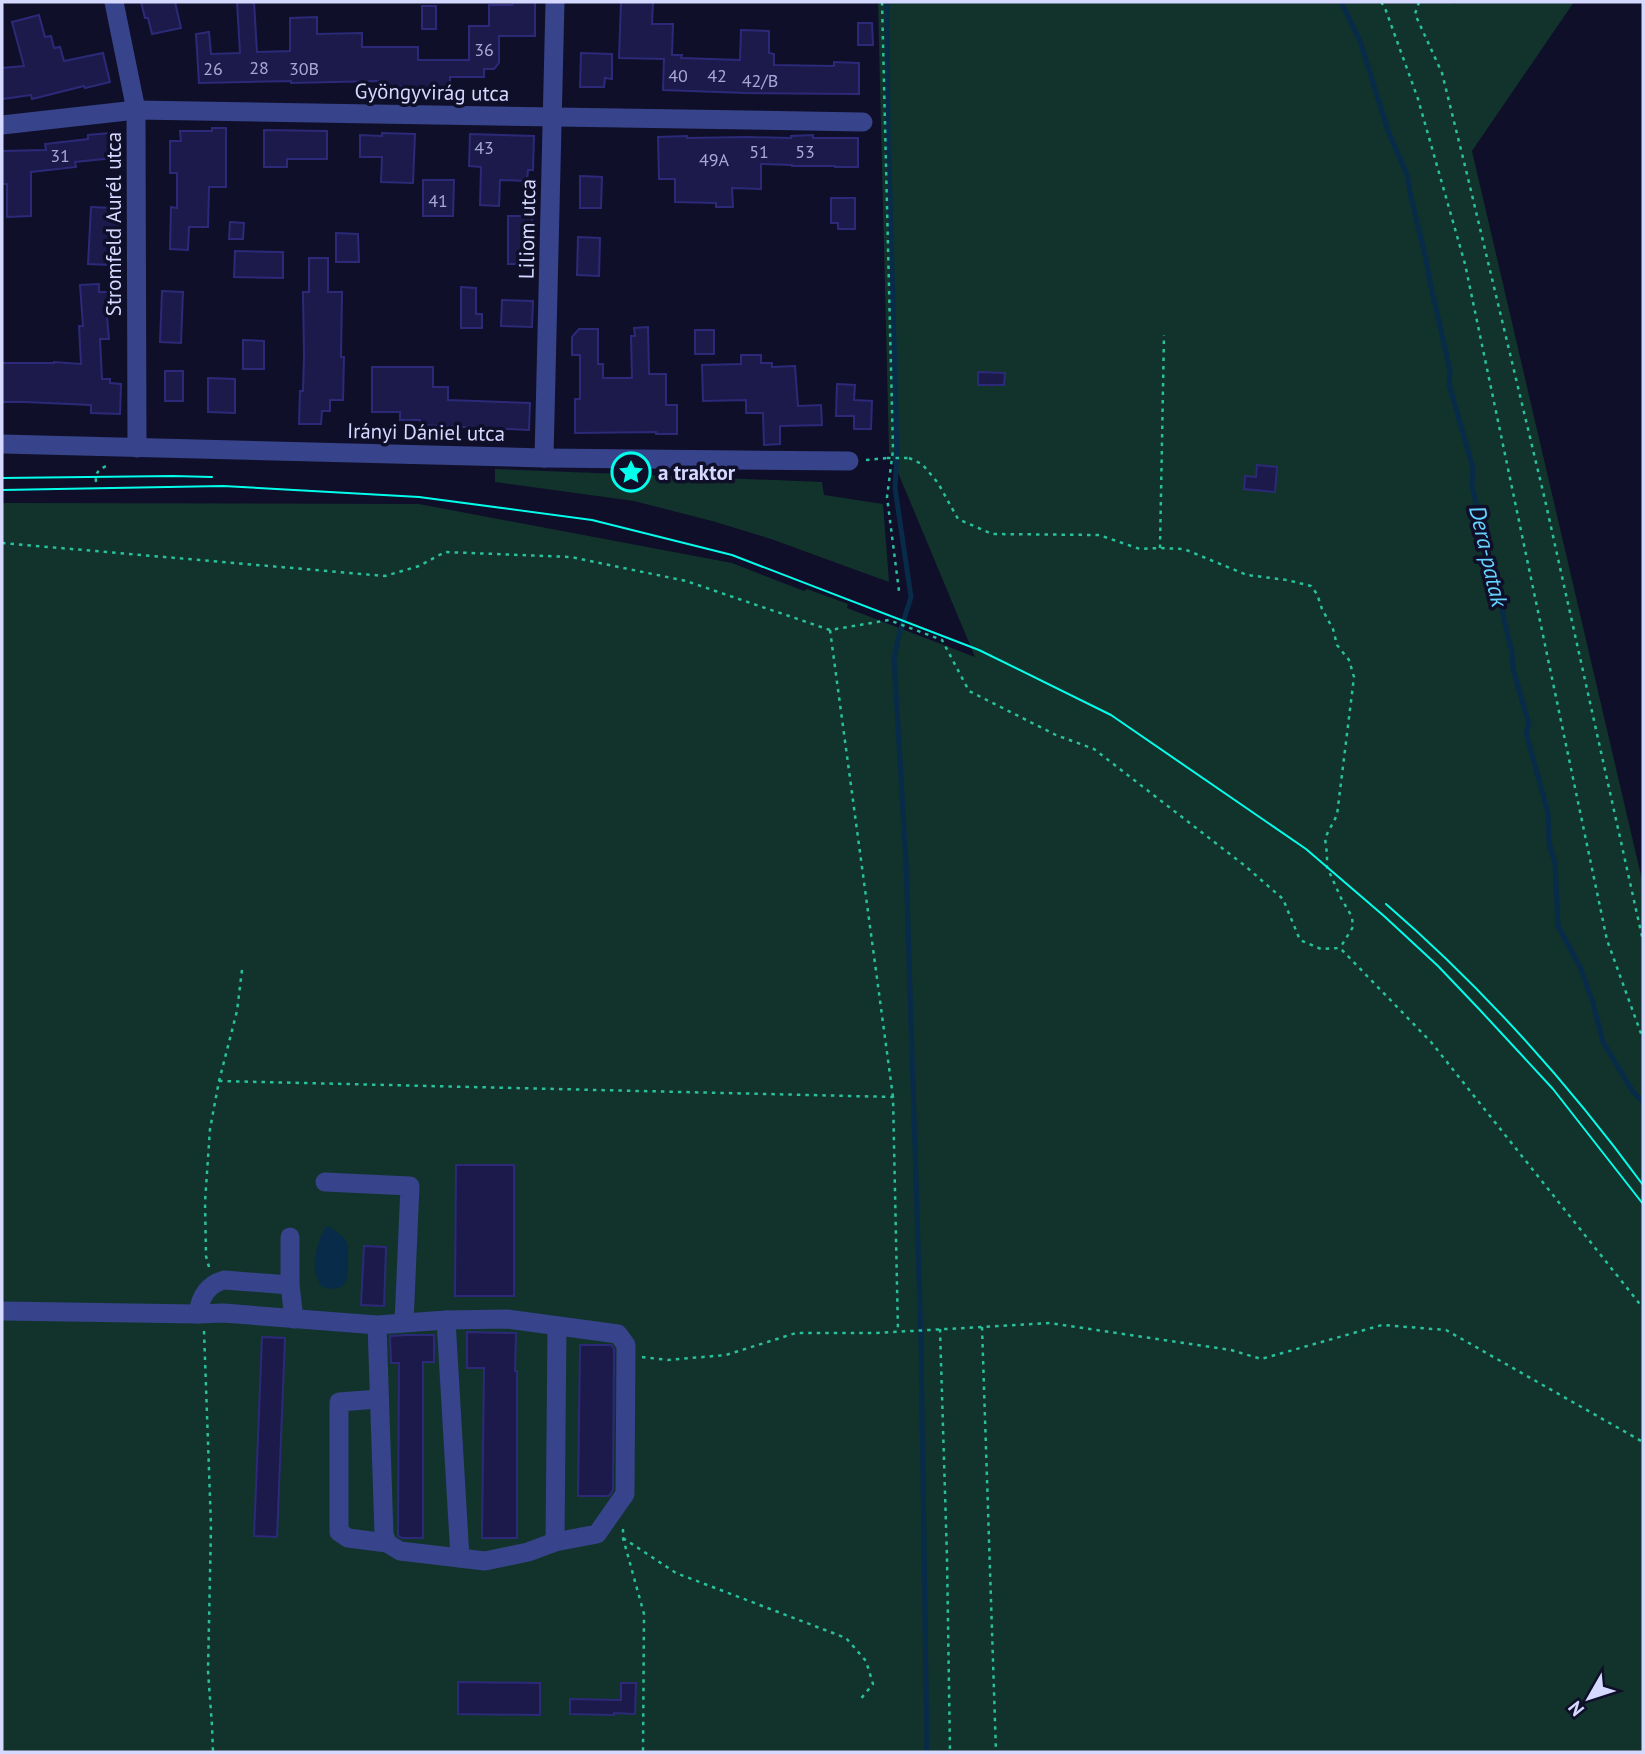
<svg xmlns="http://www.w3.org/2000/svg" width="1645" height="1754" font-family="'PT Sans',sans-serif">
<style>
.green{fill:#11332c}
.water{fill:#082b49}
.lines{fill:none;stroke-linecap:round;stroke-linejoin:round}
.stream{stroke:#082b49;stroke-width:5}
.building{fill:#1b1a4b;stroke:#2c2a78;stroke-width:2}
.path{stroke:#29c09c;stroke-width:2.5;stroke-dasharray:3.5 5;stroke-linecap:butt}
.minor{stroke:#37438a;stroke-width:19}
.tram{stroke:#02ffeb;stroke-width:2}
.path-bridge{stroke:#29c09c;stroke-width:2.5;stroke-dasharray:3.5 5;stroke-linecap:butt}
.labels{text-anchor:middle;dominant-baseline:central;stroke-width:7;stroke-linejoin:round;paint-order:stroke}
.number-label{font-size:18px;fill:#a7a9d2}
.street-label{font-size:21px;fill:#d6d9ff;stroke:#0f0f29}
.poi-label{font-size:21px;font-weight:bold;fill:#d6d9ff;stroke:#0f0f29;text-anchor:start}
.water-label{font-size:23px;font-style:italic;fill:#64d3ff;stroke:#0f0f29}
</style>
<rect width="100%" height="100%" fill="#0f0f29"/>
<g class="green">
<polygon points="878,2 1448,2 1455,4 1458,2 1574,2 1472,151 1643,884 1643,1752 2,1752 2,503 419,504 732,563 804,591 807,589 848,604 847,608 975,657 889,451"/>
<polygon points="495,469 822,482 824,495 883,504 889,582 771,539 712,521 634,501 495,482"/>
</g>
<path class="water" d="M327,1226C335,1230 346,1237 348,1246C347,1267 355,1296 322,1287C319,1282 316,1277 315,1271C313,1258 319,1236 327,1226Z"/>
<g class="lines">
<g class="stream">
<polyline points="887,2 888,126 897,453 895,488 911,597 899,635 894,658 906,862 921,1340 927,1752"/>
<polyline points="1341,2 1360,41 1388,131 1408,177 1410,193 1426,259 1429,278 1450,370 1449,384 1473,468 1472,486 1512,652 1513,669 1529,724 1526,733 1548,813 1549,843 1555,863 1558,926 1581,969 1593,1003 1603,1042 1633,1092 1643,1102"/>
</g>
</g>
<g class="building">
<polygon points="141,2 175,2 181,28 152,34 148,18 145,18"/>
<polygon points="237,2 254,2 257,52 290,51 290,18 317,17 317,34 362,33 362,47 418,47 418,60 469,60 469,26 489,26 489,5 512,5 513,2 535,2 535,36 499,36 499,63 494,69 484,69 484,77 450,77 450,88 379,86 379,81 291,83 291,81 199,83 196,34 209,32 211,54 240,53"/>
<polygon points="621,2 653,2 652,24 673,24 672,55 682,55 681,58 740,60 741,30 769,31 769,53 774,54 774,65 834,66 834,62 859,63 859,94 746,93 663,90 664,59 619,58"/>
<rect x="422" y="6" width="14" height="23"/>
<polygon points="39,15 45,37 51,36 54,48 60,47 64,61 103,53 110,82 85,88 84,86 32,99 31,95 2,99 2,68 24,66 12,22"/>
<polygon points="858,23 872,23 873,45 858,45"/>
<polygon points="581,53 612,54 612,79 605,78 604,87 580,87"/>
<polygon points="212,128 226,128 226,187 209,187 208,227 189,227 188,250 170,249 171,207 177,208 177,173 170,173 170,141 181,141 180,131 212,131"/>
<polygon points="264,130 327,131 327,159 287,159 287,167 264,167"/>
<polygon points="121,132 123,157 75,162 76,167 31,172 31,216 7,217 7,184 2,184 2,151 46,150 45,144 88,139 88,135"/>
<polygon points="382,133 415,134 413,183 381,182 382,157 360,157 360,135 382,136"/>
<polygon points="470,134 534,136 533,170 528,170 527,181 500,180 499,206 480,205 481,167 469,166"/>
<polygon points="813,135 813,138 858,138 858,167 835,167 835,166 792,166 792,165 761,164 761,189 732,188 733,207 716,207 716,203 675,202 675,179 659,179 658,137 687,136 687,138 747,137 791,138 791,136"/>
<polygon points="580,176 602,177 601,208 580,208"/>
<polygon points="423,180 454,180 453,216 423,216"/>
<polygon points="831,198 855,198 855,229 838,229 838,223 831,223"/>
<polygon points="91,207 112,208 111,217 120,217 118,247 111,246 110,265 88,264"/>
<polygon points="508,216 532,216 533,264 508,264"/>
<polygon points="230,222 244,223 243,239 229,239"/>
<polygon points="336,233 358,234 359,262 336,262"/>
<polygon points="578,237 600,238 599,276 577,275"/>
<polygon points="235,251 283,252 283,278 234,277"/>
<polygon points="309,258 328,258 328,292 342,292 341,357 344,357 343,400 330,400 330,411 322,411 321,424 299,424 300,391 303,391 304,356 303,292 309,292"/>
<polygon points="99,284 99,292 108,292 109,306 106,306 109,339 100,339 102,379 110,379 110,383 121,384 120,414 91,413 91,405 25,402 2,402 2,363 54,363 54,362 81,364 79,326 83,326 80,285"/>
<polygon points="461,287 476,288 476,314 482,314 482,328 461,328"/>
<polygon points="162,291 183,292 181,343 160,342"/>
<polygon points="502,300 533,301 532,327 501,326"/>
<polygon points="648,327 649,374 666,374 666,405 677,405 677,434 656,434 656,432 575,433 575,399 580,399 580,355 572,355 572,337 579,329 598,329 598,364 603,364 603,378 632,378 631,336 635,336 634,328"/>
<rect x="695" y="330" width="19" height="24"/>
<polygon points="243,340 264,341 264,369 243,369"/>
<polygon points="741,355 761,355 761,363 772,363 772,367 795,366 798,406 821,405 822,425 780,426 780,444 764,445 763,413 746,413 746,400 703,401 702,365 741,364"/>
<polygon points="372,367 433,367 433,387 448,387 448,400 530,403 529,430 420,425 420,420 400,420 400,412 372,412"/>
<rect x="165" y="371" width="18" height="30"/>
<polygon points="978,372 1005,373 1004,385 978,385"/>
<polygon points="208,378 235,379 235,413 208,412"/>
<polygon points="837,384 855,385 854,400 872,401 871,429 854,429 854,416 836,416"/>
<polygon points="1257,465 1277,467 1275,492 1244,489 1245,476 1256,477"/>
<polygon points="456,1165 514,1165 514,1296 455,1296"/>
<polygon points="364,1246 386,1247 384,1306 361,1305"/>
<polygon points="467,1332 516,1333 515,1371 517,1371 517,1538 482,1538 484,1368 467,1368"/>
<polygon points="407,1335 434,1335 434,1362 423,1362 423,1538 402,1538 398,1536 399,1363 391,1363 390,1336"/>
<polygon points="262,1337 285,1338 277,1537 254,1536"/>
<polygon points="580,1345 611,1345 614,1349 613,1490 609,1496 578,1496"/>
<polygon points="458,1682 540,1683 540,1715 458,1714"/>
<polygon points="621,1683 636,1683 635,1714 614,1713 614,1715 570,1714 570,1699 621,1700"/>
</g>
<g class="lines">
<g class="path">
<polyline points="882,2 893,450 887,497 899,591"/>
<polyline points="1381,2 1385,8 1418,99 1465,264 1607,940 1643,1039"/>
<polyline points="1419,2 1415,14 1442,73 1466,170 1545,500 1643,941"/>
<polyline points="909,458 922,464 938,483 958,519 992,534 1099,535 1140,549 1160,548 1184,549 1247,575 1287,580 1311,586 1317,594 1322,609 1333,629 1337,645 1349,660 1354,677 1337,815 1325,838 1327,854 1327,867 1341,898 1352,917 1353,927 1340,948"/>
<polyline points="866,460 887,458"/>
<path d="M96,482C95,473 98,470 106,466"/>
<polyline points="2,543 385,576 419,566 445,552 571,557 686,581 830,630 889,620 942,640 969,691 1056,735 1094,749 1244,865 1283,899 1300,940 1321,949 1340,948 1431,1042 1643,1308"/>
<polyline points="1160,548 1164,335"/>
<polyline points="830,630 893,1097"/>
<polyline points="219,1081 893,1097 898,1332"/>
<polyline points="209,1267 206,1256 205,1202 210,1129 219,1081 237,1011 242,970"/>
<polyline points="982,1327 996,1752"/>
<polyline points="940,1329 947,1558 950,1752"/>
<polyline points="204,1331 211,1526 208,1671 212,1726 213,1752"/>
<polyline points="642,1357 668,1360 726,1355 796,1333 877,1333 1050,1323 1231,1350 1261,1359 1382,1325 1446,1330 1643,1442"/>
<polyline points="623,1529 623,1538 644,1614 643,1752"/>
<polyline points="623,1538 676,1573 846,1638 866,1661 873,1684 859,1701"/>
</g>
<g class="minor">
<polyline points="114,2 136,110 137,448"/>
<polyline points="2,125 136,110 863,122"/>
<polyline points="2,444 544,458 849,461"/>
<polyline points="544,458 555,2"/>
<polyline points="325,1182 410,1186 404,1323"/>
<polyline points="290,1237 290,1285"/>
<polyline points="2,1311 198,1314 223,1313 377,1325 446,1320 507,1319 618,1334 626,1345 625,1494 597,1534 555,1542 528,1552 485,1561 400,1551 387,1543 384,1534 377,1325"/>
<path d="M198,1314C200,1297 207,1285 224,1280L290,1285L294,1319"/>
<polyline points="446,1320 460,1558"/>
<polyline points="379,1399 339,1402 339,1532 348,1538 387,1543"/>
<polyline points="555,1542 557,1326"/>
</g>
<g class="tram">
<polyline points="2,478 173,476 212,477"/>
<polyline points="2,490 223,486 419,497 592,520 732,555 979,650 1111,715 1306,849 1384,916 1438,966 1479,1009 1553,1089 1643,1204"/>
<path d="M1386,904C1482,987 1568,1083 1643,1185"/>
</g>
<polyline class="path-bridge" points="887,458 909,458"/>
</g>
<defs>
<g id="sight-ring" transform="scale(2.0125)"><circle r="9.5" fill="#0f0f29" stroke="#02ffeb" stroke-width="1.5"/><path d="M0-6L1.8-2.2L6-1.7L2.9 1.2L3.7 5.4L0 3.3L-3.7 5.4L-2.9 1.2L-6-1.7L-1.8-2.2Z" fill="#02ffeb"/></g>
</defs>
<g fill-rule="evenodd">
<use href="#sight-ring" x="631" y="472"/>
</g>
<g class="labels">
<g class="number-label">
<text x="484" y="49">36</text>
<text x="259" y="67">28</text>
<text x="213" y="68">26</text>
<text x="304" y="68">30B</text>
<text x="678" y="75">40</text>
<text x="717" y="75">42</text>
<text x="760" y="80">42/B</text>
<text x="484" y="147">43</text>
<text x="759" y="151">51</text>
<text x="805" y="151">53</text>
<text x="60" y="155">31</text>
<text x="714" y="159">49A</text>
<text x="438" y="200">41</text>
</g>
<g class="street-label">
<text transform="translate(432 92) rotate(1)">Gyöngyvirág utca</text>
<text transform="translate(113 224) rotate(-90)">Stromfeld Aurél utca</text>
<text transform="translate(527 229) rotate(-89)">Liliom utca</text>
<text transform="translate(426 432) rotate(1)">Irányi Dániel utca</text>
</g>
<g class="poi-label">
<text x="658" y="472">a traktor</text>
</g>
<g class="water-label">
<text transform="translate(1489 556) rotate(77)">Dera-patak</text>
</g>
</g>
<rect width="1645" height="1754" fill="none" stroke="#d6d9ff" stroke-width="7"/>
<g transform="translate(1589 1698) rotate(231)" stroke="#0f0f29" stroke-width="5" paint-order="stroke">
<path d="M0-5L12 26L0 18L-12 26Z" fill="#d6d9ff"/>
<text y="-10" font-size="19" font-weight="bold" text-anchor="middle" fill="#d6d9ff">N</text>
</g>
</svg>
